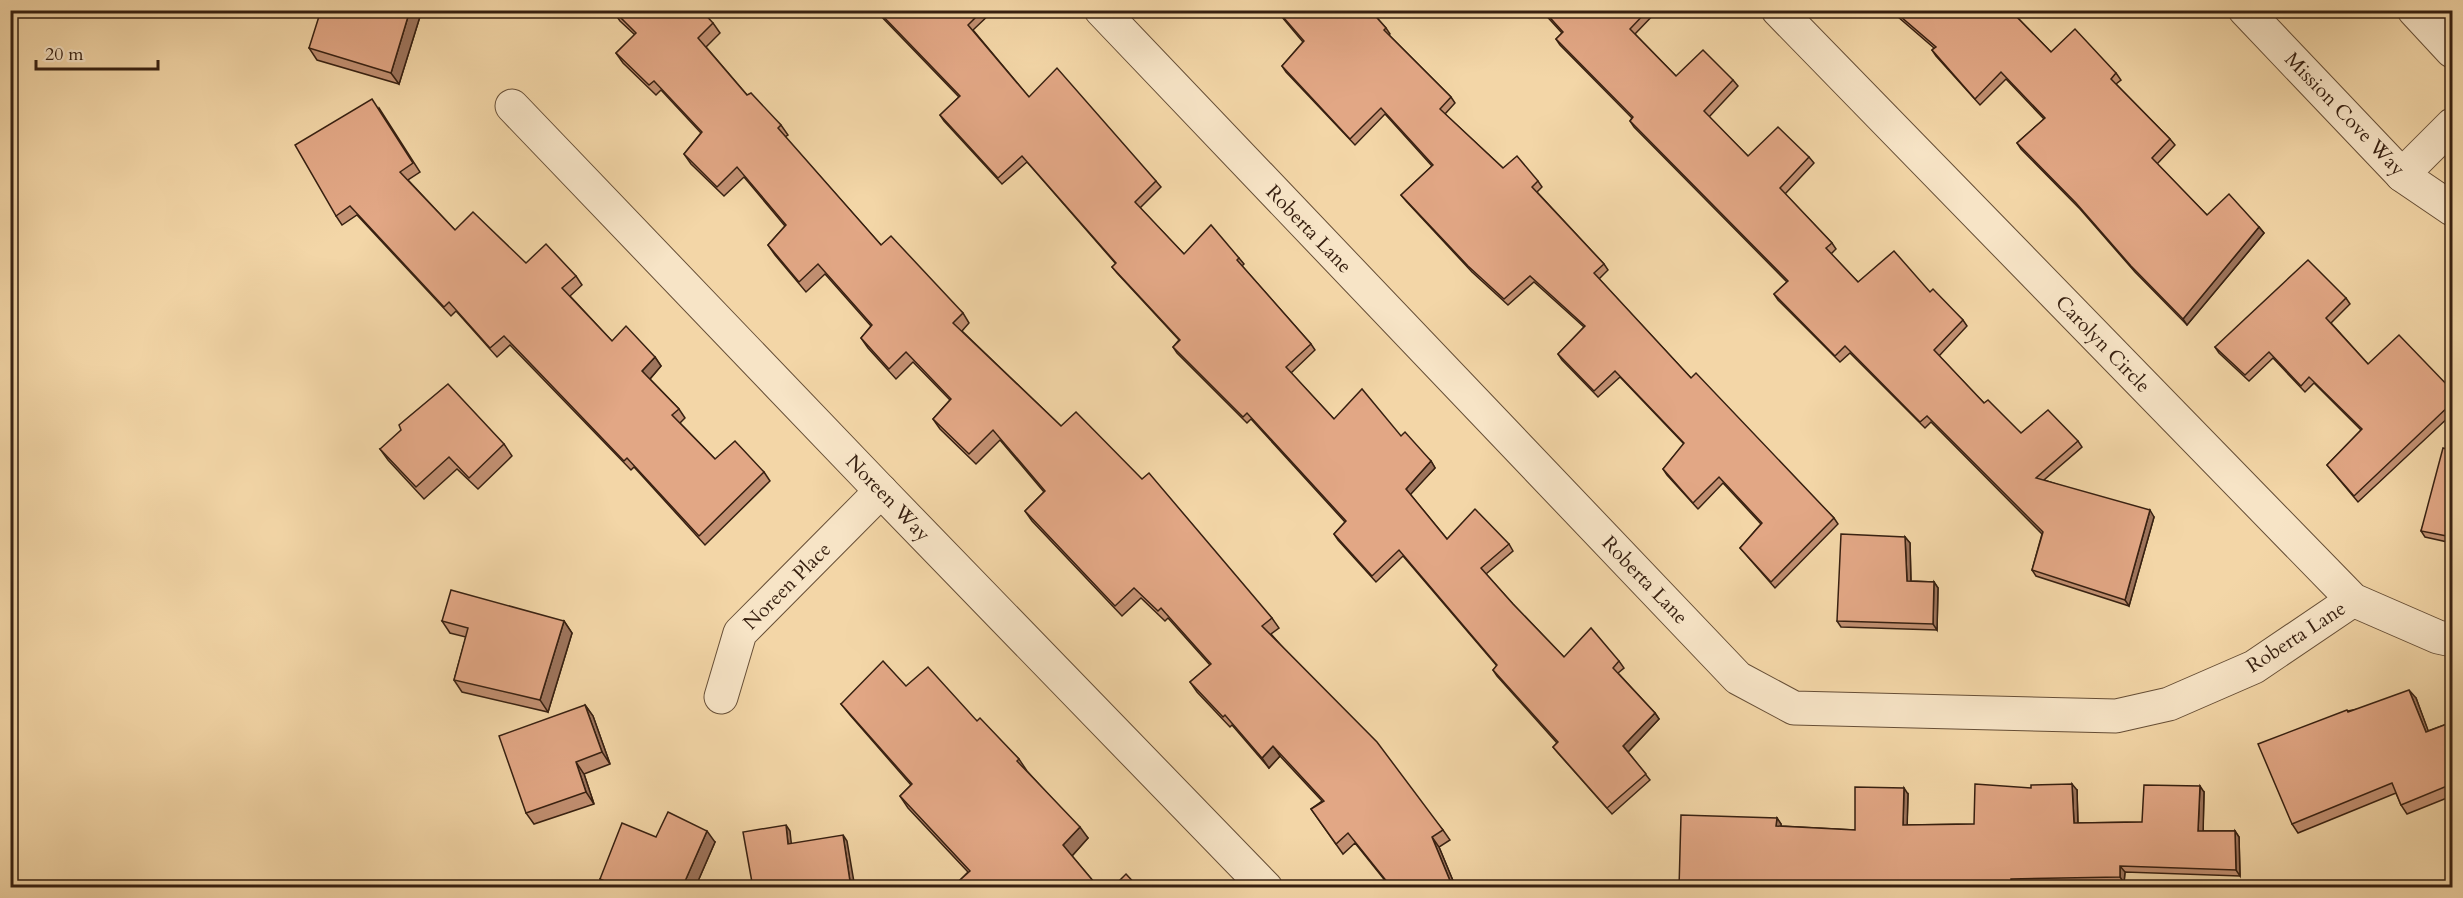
<svg xmlns="http://www.w3.org/2000/svg" width="2463" height="898" font-family="Cardo,serif">
<style>
.lines{fill:none;stroke-linecap:round;stroke-linejoin:round}
.minor-casing{stroke:#664e36;stroke-width:35}
.minor{stroke:#f7e4c6;stroke-width:33}
.wall{fill:#c29072;stroke:#372011;stroke-width:1.5}
.shaded-wall{fill:#9e755d;stroke:#372011;stroke-width:1.5}
.building{fill:#e2a785;stroke:#372011;stroke-width:1.5}
.labels{text-anchor:middle;dominant-baseline:central;stroke-width:4.5;stroke-linejoin:round;paint-order:stroke}
.street-label{font-size:20px;fill:#372011;stroke:#f7e4c6}
</style>
<rect width="100%" height="100%" fill="#f3d6a7"/>
<filter id="stains"><feTurbulence type="fractalNoise" baseFrequency=".00333" numOctaves="4"/><feColorMatrix values="0 0 0 0 .2 0 0 0 0 .09 0 0 0 0 .02 0 0 0 .5 -.17"/></filter>
<radialGradient id="worn" r=".72"><stop offset=".6" stop-color="#630" stop-opacity="0"/><stop offset="1" stop-color="#630" stop-opacity=".3"/></radialGradient>
<g class="lines">
<g class="minor-casing">
<g id="minor">
<polyline points="1101,10 1738,678 1794,708 2116,716 2169,704 2254,667 2353,600"/>
<polyline points="1778,10 2353,600 2438,637 2452,640"/>
<polyline points="2245,10 2402,175 2452,209"/>
<polyline points="2414,10 2452,51"/>
<polyline points="512,106 881,491 1266,888"/>
<polyline points="2402,175 2452,125"/>
<polyline points="721,697 740,633 881,491"/>
</g>
</g>
<use href="#minor" class="minor"/>
</g>
<g class="wall">
<polygon points="422,10 399,84 317,60 309,48"/>
<polygon points="875,10 994,10 973,30 1029,97 1156,181 1161,187 1140,208 1184,254 1239,258 1244,264 1242,266 1311,344 1315,350 1291,373 1334,419 1401,436 1431,461 1435,468 1410,494 1447,539 1509,544 1513,551 1486,574 1513,604 1564,657 1619,661 1624,668 1618,673 1655,713 1659,719 1628,752 1650,780 1612,814 1558,753 1553,747 1557,743 1497,676 1493,670 1497,666 1403,556 1376,582 1338,540 1334,534 1345,522 1251,419 1247,423 1177,353 1173,347 1179,340 1117,273 1112,267 1116,264 1027,162 1002,184 944,121 940,115 959,97"/>
<polygon points="1276,10 1370,10 1386,28 1390,34 1389,35 1451,97 1455,103 1445,114 1503,168 1538,181 1542,187 1537,192 1604,264 1608,270 1599,279 1691,378 1834,518 1838,524 1775,588 1740,548 1761,524 1723,483 1698,509 1667,475 1663,469 1684,444 1620,377 1598,397 1562,360 1558,354 1584,327 1534,282 1508,305 1472,272 1406,201 1401,195 1432,166 1385,114 1355,145 1286,72 1282,66 1303,42"/>
<polygon points="1541,10 1658,10 1635,34 1676,76 1733,80 1738,86 1709,117 1748,156 1809,157 1814,163 1785,194 1832,243 1836,249 1831,254 1858,282 1930,292 1963,320 1967,326 1939,356 1984,403 2021,433 2078,441 2082,447 2044,480 2154,517 2129,606 2036,576 2032,570 2042,534 1931,422 1925,428 1850,353 1840,362 1778,300 1774,294 1787,282 1634,127 1630,121 1632,118 1560,45 1556,39 1562,33"/>
<polygon points="1890,10 2010,10 2051,52 2116,73 2121,80 2116,84 2170,139 2175,145 2157,164 2207,215 2259,227 2264,233 2187,325 2135,272 2080,209 2021,149 2017,143 2044,119 2006,79 1980,105 1936,56 1932,50 1934,48"/>
<polygon points="613,11 713,23 720,33 706,47 747,95 781,125 788,135 785,137 881,245 963,313 969,323 962,331 1061,426 1272,618 1279,628 1271,634 1443,830 1450,840 1439,847 1456,888 1391,888 1355,843 1343,854 1311,809 1322,801 1280,756 1269,768 1232,725 1230,727 1197,692 1190,682 1210,665 1168,618 1165,621 1141,598 1122,616 1032,521 1025,511 1044,492 1000,440 976,464 940,429 933,419 950,400 913,362 896,379 868,348 861,338 871,326 825,274 806,292 775,255 768,245 785,226 744,177 724,196 691,164 684,154 701,133 661,90 656,95 623,63 616,53 635,35 620,21"/>
<polygon points="379,108 420,172 408,180 455,230 526,263 576,276 582,285 570,296 612,341 655,357 661,366 650,379 679,409 685,418 680,423 715,459 764,472 770,481 705,545 634,467 631,470 510,345 497,357 456,311 451,316 357,215 342,225 336,216"/>
<polygon points="2346,298 2350,304 2331,323 2368,364 2452,390 2452,414 2358,502 2327,465 2361,430 2314,383 2305,392 2273,358 2249,381 2219,353 2215,347"/>
<polygon points="504,444 512,456 478,489 457,469 424,499 388,460 380,449"/>
<polygon points="2452,450 2452,543 2425,537 2421,531"/>
<polygon points="1905,537 1910,543 1911,581 1934,582 1938,588 1937,630 1841,627 1837,621"/>
<polygon points="442,621 564,621 572,633 548,712 462,692 454,680 466,637 450,633"/>
<polygon points="906,686 977,721 1019,759 1027,771 1088,838 1072,856 1099,888 965,888 960,880 968,872 908,808 900,796 911,785 850,715 841,704"/>
<polygon points="2416,698 2428,731 2452,722 2452,796 2407,814 2401,805 2396,793 2298,833 2292,824 2348,711"/>
<polygon points="585,705 593,716 610,764 584,774 594,804 534,824 526,813"/>
<polygon points="2077,790 2078,823 2142,822 2204,792 2203,831 2235,831 2239,837 2240,876 2125,872 2124,883 2015,885 2015,888 1679,888 1777,818 1781,824 1781,826 1855,830 1908,794 1907,825 1974,824"/>
<polygon points="656,837 715,842 695,888 606,888 600,879"/>
</g>
<g class="shaded-wall">
<polygon points="410,10 422,10 399,84 391,73"/>
<polygon points="2259,227 2264,233 2187,325 2183,319"/>
<polygon points="655,357 661,366 649,380 642,371"/>
<polygon points="1431,461 1435,468 1410,495 1406,489"/>
<polygon points="2150,510 2154,517 2129,606 2125,600"/>
<polygon points="1905,537 1910,543 1911,587 1907,581"/>
<polygon points="1934,582 1938,588 1937,630 1933,624"/>
<polygon points="564,621 572,633 548,712 540,700"/>
<polygon points="2409,690 2416,698 2432,741 2426,732"/>
<polygon points="585,705 593,716 610,764 602,752"/>
<polygon points="1655,713 1659,719 1628,752 1623,746"/>
<polygon points="1273,746 1280,756 1269,768 1262,758"/>
<polygon points="576,762 584,774 594,804 586,792"/>
<polygon points="2072,784 2077,790 2078,829 2074,823"/>
<polygon points="2200,786 2204,792 2203,837 2198,831"/>
<polygon points="1904,788 1908,794 1907,831 1903,825"/>
<polygon points="1777,818 1781,824 1781,832 1776,826"/>
<polygon points="786,825 790,831 792,850 788,844"/>
<polygon points="1080,827 1088,838 1071,857 1063,845"/>
<polygon points="707,831 715,842 695,888 682,888"/>
<polygon points="2235,831 2239,837 2240,876 2236,870"/>
<polygon points="843,835 847,841 855,888 851,888"/>
<polygon points="1432,837 1439,847 1456,888 1453,888"/>
<polygon points="2120,866 2125,872 2124,883 2120,877"/>
<polygon points="2011,879 2015,885 2015,888 2012,888 2011,886"/>
</g>
<g class="building">
<polygon points="321,10 410,10 391,73 309,48"/>
<polygon points="613,10 701,10 713,23 698,38 747,95 751,93 781,125 778,128 881,245 891,236 963,313 953,323 1061,426 1076,412 1142,479 1149,473 1272,618 1262,626 1377,742 1443,830 1432,837 1453,888 1392,888 1348,833 1336,844 1311,809 1324,801 1273,746 1262,758 1225,715 1223,717 1190,682 1211,664 1161,608 1158,611 1134,588 1115,606 1025,511 1045,491 993,430 969,454 933,419 951,399 906,352 889,369 861,338 872,325 818,264 799,282 768,245 786,225 737,167 717,187 684,154 702,132 654,81 649,85 616,53 636,33"/>
<polygon points="877,10 983,10 968,25 1029,97 1057,68 1156,181 1135,202 1184,254 1211,225 1239,258 1237,260 1311,344 1286,367 1334,419 1362,389 1401,436 1405,432 1431,461 1406,489 1447,539 1475,509 1509,544 1481,568 1513,604 1564,657 1591,628 1619,661 1613,668 1655,713 1623,746 1646,774 1607,808 1553,747 1558,742 1493,670 1497,665 1399,550 1372,576 1334,534 1346,521 1247,413 1243,417 1173,347 1180,340 1112,267 1116,263 1022,156 998,178 940,115 960,96"/>
<polygon points="1277,10 1370,10 1386,28 1384,30 1451,97 1440,109 1503,168 1517,156 1538,181 1532,187 1604,264 1594,273 1691,378 1696,373 1834,518 1771,582 1740,548 1762,523 1719,477 1693,503 1663,469 1684,443 1615,371 1594,391 1558,354 1585,326 1530,276 1504,299 1468,266 1401,195 1433,165 1381,108 1350,139 1282,66 1304,41"/>
<polygon points="1543,10 1648,10 1630,29 1676,76 1703,50 1733,80 1704,111 1748,156 1778,127 1809,157 1780,188 1832,243 1826,248 1858,282 1894,251 1930,292 1933,289 1963,320 1934,350 1984,403 1988,400 2021,433 2048,410 2078,441 2036,478 2150,510 2125,600 2032,570 2043,532 1927,416 1920,422 1845,346 1835,356 1774,294 1788,281 1630,121 1633,117 1556,39 1563,32"/>
<polygon points="1893,10 2010,10 2051,52 2075,29 2116,73 2111,79 2170,139 2152,158 2207,215 2229,194 2259,227 2183,319 2131,266 2076,203 2017,143 2045,118 2001,72 1975,99 1932,50 1936,47"/>
<polygon points="372,99 413,163 400,172 455,230 473,212 526,263 546,244 576,276 562,288 612,341 626,326 655,357 642,371 679,409 672,415 715,459 735,441 764,472 699,536 627,458 624,461 504,336 490,348 449,302 444,307 350,206 336,216 295,145"/>
<polygon points="2308,260 2346,298 2326,318 2368,364 2399,335 2452,390 2452,403 2354,496 2327,465 2362,429 2309,377 2301,386 2269,352 2245,375 2215,347"/>
<polygon points="448,384 504,444 469,478 449,457 416,487 380,449 401,430 399,425"/>
<polygon points="2443,448 2452,450 2452,537 2421,531"/>
<polygon points="1841,534 1905,537 1907,581 1934,582 1933,624 1837,621"/>
<polygon points="451,590 564,621 540,700 454,680 468,628 442,621"/>
<polygon points="883,661 906,686 928,667 977,721 980,718 1019,759 1017,761 1080,827 1063,845 1099,888 967,888 960,880 970,871 900,796 912,784 841,704"/>
<polygon points="2409,690 2426,732 2452,722 2452,784 2401,805 2392,783 2292,824 2258,744 2347,710 2348,712"/>
<polygon points="585,705 602,752 576,762 586,792 526,813 499,736"/>
<polygon points="1975,784 2031,788 2031,785 2072,784 2074,823 2142,822 2144,785 2200,786 2198,831 2235,831 2236,870 2120,866 2120,877 2011,879 2011,886 1901,884 1901,888 1679,888 1681,815 1777,818 1776,826 1855,830 1855,787 1904,788 1903,825 1974,824"/>
<polygon points="668,812 707,831 682,888 620,888 600,879 622,823 656,837"/>
<polygon points="786,825 788,844 843,835 851,888 753,888 743,832"/>
<polygon points="1126,874 1139,888 1112,888"/>
</g>
<g class="labels">
<g class="street-label">
<text transform="translate(2345 114) rotate(46)">Mission Cove Way</text>
<text transform="translate(1309 229) rotate(46)">Roberta Lane</text>
<text transform="translate(2103 344) rotate(46)">Carolyn Circle</text>
<text transform="translate(888 498) rotate(46)">Noreen Way</text>
<text transform="translate(1645 580) rotate(46)">Roberta Lane</text>
<text transform="translate(787 586) rotate(-45)">Noreen Place</text>
<text transform="translate(2296 637) rotate(-33)">Roberta Lane</text>
</g>
</g>
<rect width="2463" height="898" fill="none" stroke="#f3d6a7" stroke-width="36"/>
<rect x="12" y="12" width="2439" height="874" fill="none" stroke="#372011" stroke-width="3"/>
<rect x="18" y="18" width="2427" height="862" fill="none" stroke="#372011" stroke-width="1.5"/>
<path d="M36 60v9h122v-9" fill="none" stroke="#372011" stroke-width="3"/>
<text x="45" y="60" font-size="18" fill="#372011" stroke="#f7e4c6" stroke-width="4.5" paint-order="stroke">20 m</text>
<rect width="100%" height="100%" filter="url(#stains)"/>
<rect width="100%" height="100%" fill="url(#worn)"/>
</svg>
